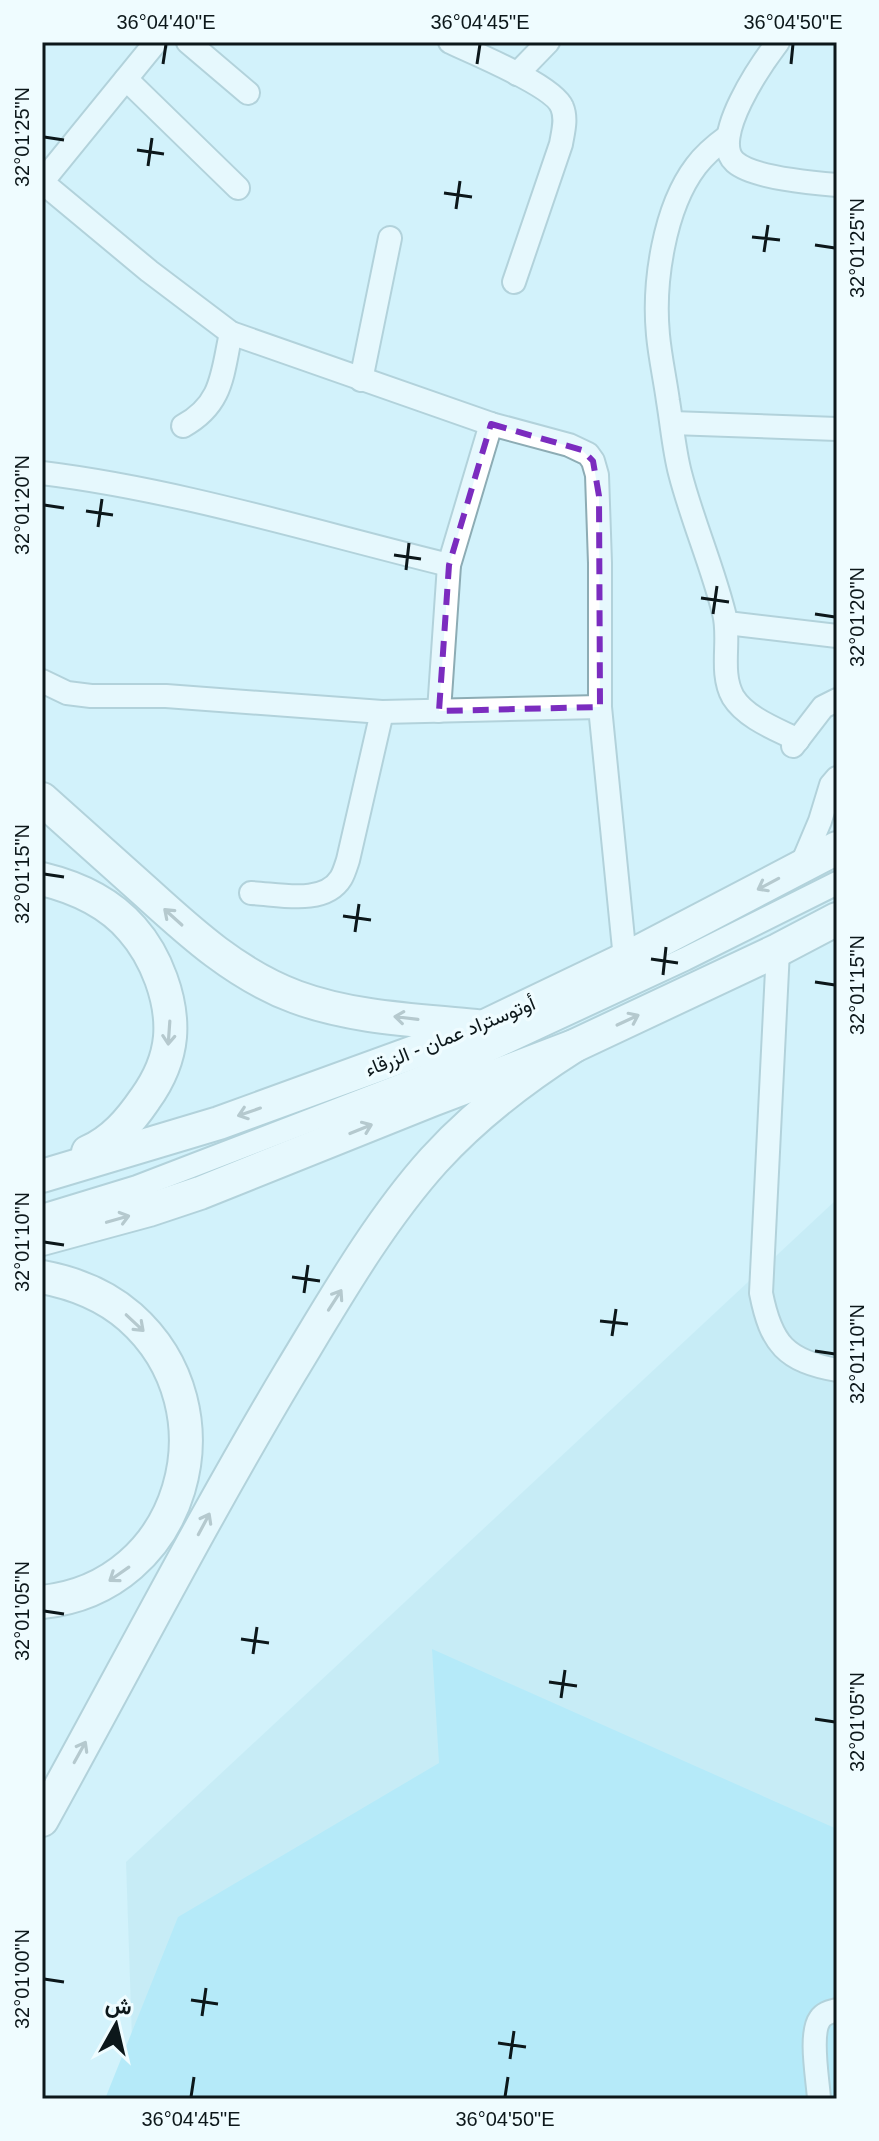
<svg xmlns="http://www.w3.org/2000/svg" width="879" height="2141" font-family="Arial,Vazirmatn,sans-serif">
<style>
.built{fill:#bbe5f0}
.green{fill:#93e1f5}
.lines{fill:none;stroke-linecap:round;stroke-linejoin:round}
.minor-casing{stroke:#8dacb4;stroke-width:26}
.highway-casing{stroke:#8dacb4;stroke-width:36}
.minor{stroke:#fff;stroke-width:22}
.highway{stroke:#fff;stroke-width:32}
.oneway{stroke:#929798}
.marked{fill:none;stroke:#7b2cbf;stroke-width:6;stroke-dasharray:16 10;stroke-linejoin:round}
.ticks{fill:none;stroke:#0c171a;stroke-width:3}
.labels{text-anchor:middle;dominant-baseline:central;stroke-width:7;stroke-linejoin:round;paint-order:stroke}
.street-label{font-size:20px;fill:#0c171a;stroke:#effcff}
.neatline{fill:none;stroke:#0c171a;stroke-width:3}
.ticks-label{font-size:20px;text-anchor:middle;fill:#0c171a}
</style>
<rect width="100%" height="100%" fill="#d2f2fb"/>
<polygon class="built" points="837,1199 837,2099 134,2099 126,1862"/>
<polygon class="green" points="432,1649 837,1829 837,2099 105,2099 178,1917 439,1763"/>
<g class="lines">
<g class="minor-casing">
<g id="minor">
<polyline points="188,42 248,93"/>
<path d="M450,42C474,53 554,86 562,107C567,119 563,132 561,144L514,282"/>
<path d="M778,42C762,63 709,139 735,162C753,178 813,183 837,185"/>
<polyline points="517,74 548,42"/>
<polyline points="126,79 238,188"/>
<path d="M727,137C716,145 705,154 696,166C664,208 653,283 658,335C660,357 665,379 668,401C672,425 674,450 680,473C692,520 712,565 724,613C731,639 719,672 733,697C746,718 776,729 798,740"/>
<polyline points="42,182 149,271 231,333 491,424 569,445 588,454 593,461 597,475 600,563 600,707 625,959"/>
<polyline points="42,182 156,42"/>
<polyline points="361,380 390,238"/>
<polyline points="672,423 837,429"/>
<path d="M183,426C223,404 222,374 231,333"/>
<path d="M42,473C180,490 314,532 449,565"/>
<polyline points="727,623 837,636"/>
<polyline points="42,681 67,693 91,696 166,696 382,712 600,707"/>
<polyline points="439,711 449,565 491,424"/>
<polyline points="793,746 823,707 837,700"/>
<polyline points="801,866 820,821 831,785 837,778"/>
<path d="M251,893C278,894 324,906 341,878C344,873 346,866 348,860L382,712"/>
<path d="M778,950L761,1293C771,1344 786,1361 837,1370"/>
<polyline points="42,1216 137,1187 472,1058 685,959 837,883"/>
<path d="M819,2099C818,2080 809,2034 820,2019C824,2013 830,2012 837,2010"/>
</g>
</g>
<g class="highway-casing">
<g id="highway">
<path d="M42,799C77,830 112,862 147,893C192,934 237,975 296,997C353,1018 416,1020 476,1026"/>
<path d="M42,879C75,887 109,902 132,929C156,956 173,1000 170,1037C168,1059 158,1081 145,1099C130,1121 113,1141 88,1152"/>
<polyline points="42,1176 219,1123 483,1027 625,959 837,848"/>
<polyline points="42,1239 149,1210 200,1193 432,1100 574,1046 778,950 837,919"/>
<path d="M42,1277C74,1283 105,1295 130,1317C235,1410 184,1588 42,1602"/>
<path d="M42,1820C125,1670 203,1518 291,1371C334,1300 379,1221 434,1160C475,1115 522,1079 574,1046"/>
</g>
</g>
<use href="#minor" class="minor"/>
<use href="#highway" class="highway"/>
</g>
<defs><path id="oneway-shaft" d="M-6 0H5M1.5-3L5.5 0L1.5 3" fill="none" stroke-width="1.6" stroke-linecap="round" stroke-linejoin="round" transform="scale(2)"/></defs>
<g class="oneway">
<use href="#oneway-shaft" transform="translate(768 884) rotate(152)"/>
<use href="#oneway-shaft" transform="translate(173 917) rotate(-138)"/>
<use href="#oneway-shaft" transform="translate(406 1018) rotate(-173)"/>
<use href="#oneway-shaft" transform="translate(628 1020) rotate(-25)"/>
<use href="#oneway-shaft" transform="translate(169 1033) rotate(94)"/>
<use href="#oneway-shaft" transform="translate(249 1112) rotate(161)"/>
<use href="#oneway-shaft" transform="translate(361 1129) rotate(-22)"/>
<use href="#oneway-shaft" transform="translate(118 1219) rotate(-16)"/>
<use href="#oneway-shaft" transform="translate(335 1300) rotate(-57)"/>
<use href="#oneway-shaft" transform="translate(135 1323) rotate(43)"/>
<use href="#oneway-shaft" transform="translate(204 1524) rotate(-62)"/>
<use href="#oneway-shaft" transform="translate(119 1574) rotate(145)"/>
<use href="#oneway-shaft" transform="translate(80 1752) rotate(-61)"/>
</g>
<path d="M0 0H879V2141H0ZM491,424L582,450L593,461L599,496L600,707L439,711L449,565Z" fill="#d2f2fb" fill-opacity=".55" fill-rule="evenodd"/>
<path class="marked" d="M491,424L582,450L593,461L599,496L600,707L439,711L449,565Z"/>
<path class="ticks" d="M163,64L166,44M477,64L480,44M791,64L793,44M44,137L64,140M137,150L164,154M148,166L152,138M444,193L472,197M456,209L460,181M752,237L780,240M815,245L835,248M764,252L768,225M44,505L64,508M86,511L113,515M98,527L102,499M394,555L421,559M406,570L409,543M701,598L729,602M713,614L717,586M815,614L835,617M44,874L64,877M343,916L371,920M355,932L359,904M651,959L678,963M663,975L666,947M815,982L835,985M44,1242L64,1245M292,1277L320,1281M304,1293L308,1265M600,1321L628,1324M612,1336L616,1309M815,1351L835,1354M44,1611L64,1614M241,1639L269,1643M253,1654L257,1627M549,1682L577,1686M561,1698L565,1670M815,1719L835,1722M44,1979L64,1982M191,2000L218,2004M202,2016L206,1988M498,2043L526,2047M510,2059L514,2031M191,2097L194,2077M505,2097L508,2077"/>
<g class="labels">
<g class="street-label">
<text transform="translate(450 1036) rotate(-22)">أوتوستراد عمان - الزرقاء</text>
</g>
</g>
<rect width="879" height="2141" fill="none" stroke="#effcff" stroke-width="88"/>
<g transform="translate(116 2025) rotate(8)" stroke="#effcff" stroke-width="6" paint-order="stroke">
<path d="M0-6L14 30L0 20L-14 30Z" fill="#0c171a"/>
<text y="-12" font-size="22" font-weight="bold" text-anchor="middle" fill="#0c171a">ش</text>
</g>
<rect x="44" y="44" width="791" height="2053" class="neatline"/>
<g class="ticks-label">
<text x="166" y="29">36°04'40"E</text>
<text x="480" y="29">36°04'45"E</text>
<text x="793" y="29">36°04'50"E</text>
<text transform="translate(22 137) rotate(-90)" y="7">32°01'25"N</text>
<text transform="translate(857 248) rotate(-90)" y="7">32°01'25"N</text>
<text transform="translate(22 505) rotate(-90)" y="7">32°01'20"N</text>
<text transform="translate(857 617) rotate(-90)" y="7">32°01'20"N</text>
<text transform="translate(22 874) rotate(-90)" y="7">32°01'15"N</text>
<text transform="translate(857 985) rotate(-90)" y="7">32°01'15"N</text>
<text transform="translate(22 1242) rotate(-90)" y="7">32°01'10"N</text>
<text transform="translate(857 1354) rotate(-90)" y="7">32°01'10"N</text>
<text transform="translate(22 1611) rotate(-90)" y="7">32°01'05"N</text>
<text transform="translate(857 1722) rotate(-90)" y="7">32°01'05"N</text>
<text transform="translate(22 1979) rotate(-90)" y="7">32°01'00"N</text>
<text x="191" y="2126">36°04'45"E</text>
<text x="505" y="2126">36°04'50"E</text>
</g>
</svg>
